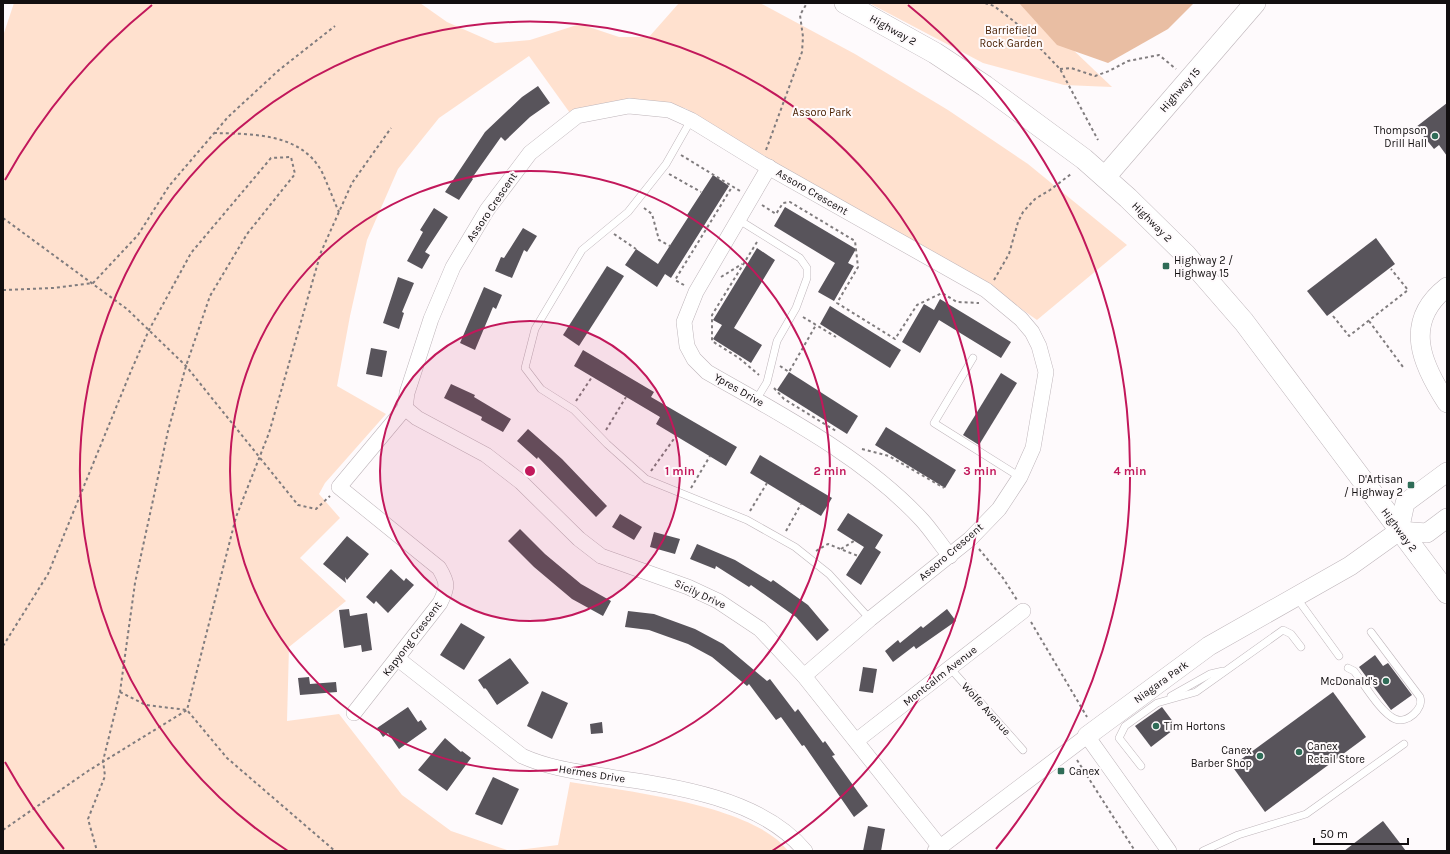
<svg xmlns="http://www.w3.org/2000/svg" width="1450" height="854" font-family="Karla,sans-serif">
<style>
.green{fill:#ffe1cf}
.forest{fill:#e9bea3}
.building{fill:#58545b}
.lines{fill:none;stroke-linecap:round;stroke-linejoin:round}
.service-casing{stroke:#beb5ba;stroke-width:8}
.minor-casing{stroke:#beb5ba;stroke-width:16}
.tertiary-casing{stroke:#beb5ba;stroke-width:20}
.secondary-casing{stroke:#beb5ba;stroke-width:22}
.path{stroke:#807c7e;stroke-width:2;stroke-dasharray:3 3;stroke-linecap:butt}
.service{stroke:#fff;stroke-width:7}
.minor{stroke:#fff;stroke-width:15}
.tertiary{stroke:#fff;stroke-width:19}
.secondary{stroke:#fff;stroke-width:21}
.ring{fill:none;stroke:#c2185b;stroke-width:2}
.poi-dot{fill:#2f6c57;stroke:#fefafc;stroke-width:1.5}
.labels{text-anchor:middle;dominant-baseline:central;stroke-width:4;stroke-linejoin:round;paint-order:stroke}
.street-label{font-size:11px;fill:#120f10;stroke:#fefafc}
.park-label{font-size:11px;fill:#4a2103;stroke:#fefafc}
.poi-label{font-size:11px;fill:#120f10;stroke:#fefafc;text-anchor:end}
.centre{fill:#c2185b;stroke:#fefafc;stroke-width:2}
.ring-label{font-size:12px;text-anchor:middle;font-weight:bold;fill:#c2185b;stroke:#fefafc;stroke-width:4;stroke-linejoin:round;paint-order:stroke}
</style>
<rect width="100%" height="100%" fill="#fefafc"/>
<g class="green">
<path d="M14,3H420L447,22L495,43L530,40L580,24L619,37H649L679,3H760L855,54L948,110L1028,164L1127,245L1037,320L989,286L776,163L685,108L643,105L575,120L529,56L439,118L398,169L367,240L350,316L337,386L386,414L325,483L319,494L340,518L300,558L346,601L289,647L287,721L339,714L402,795L451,831L510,851L558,845L570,782C626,791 754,805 788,851H3V36Z"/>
<polygon points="869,3 1024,3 1112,87 1064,85 983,63"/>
</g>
<polygon class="forest" points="1019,3 1194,3 1168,29 1108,63 1057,45"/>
<g class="building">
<polygon points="538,86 550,103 530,117 505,141 501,137 472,178 473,179 459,200 445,192 485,132 522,97"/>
<polygon points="1447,103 1447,156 1439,145 1434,149 1416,127"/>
<polygon points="713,175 729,186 671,278 665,274 657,287 625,265 636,249 658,264 689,216 687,215"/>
<polygon points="785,207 856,249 848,263 854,266 834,301 818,292 835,263 774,226"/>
<polygon points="434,208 448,217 425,252 430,255 422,269 407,261 423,232 420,230"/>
<polygon points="523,228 537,236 527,252 524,250 512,278 495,271 501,257 504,258"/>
<polygon points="1376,238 1395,264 1327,316 1307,291"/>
<polygon points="757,248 775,260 734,328 762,345 751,363 713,339 722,325 713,320"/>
<polygon points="607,266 624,276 579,346 563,335"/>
<polygon points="398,277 414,283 402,312 404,313 399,329 383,323"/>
<polygon points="484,287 502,295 496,309 493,307 475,350 460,343"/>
<polygon points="940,299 1011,342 1001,358 939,320 920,353 902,342 924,304 934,310"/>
<polygon points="830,306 901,350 890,368 820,324"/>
<polygon points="371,348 387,351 382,377 366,374"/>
<polygon points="583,350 654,392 651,397 737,447 726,466 656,424 660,417 574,366"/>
<polygon points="789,372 858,416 847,434 777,390"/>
<polygon points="1001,373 1017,383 979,445 963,435"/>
<polygon points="451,384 475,395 474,397 511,419 503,432 481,420 482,417 444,398"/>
<polygon points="886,427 956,470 945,488 875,445"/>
<polygon points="528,429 562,459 607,506 596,517 538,457 537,459 517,441"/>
<polygon points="760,455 832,498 821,516 750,473"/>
<polygon points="848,513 883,535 875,548 881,552 861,585 846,575 864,547 837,530"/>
<polygon points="620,514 642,527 634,540 612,527"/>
<polygon points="520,529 545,554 581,584 611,601 603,616 572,599 534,567 508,541"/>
<polygon points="654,532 680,539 675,554 650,547"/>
<polygon points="347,536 369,554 347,580 345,577 346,583 323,564"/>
<polygon points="697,544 735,560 771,582 773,580 808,605 829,630 817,641 796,617 751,585 749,587 716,566 715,569 690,559"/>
<polygon points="391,569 404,581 406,578 414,585 388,613 376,601 374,604 366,597"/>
<polygon points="349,609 350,616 367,613 372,650 362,652 361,645 344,648 339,610"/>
<polygon points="947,609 956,621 916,649 914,646 893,662 885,651 898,640 900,643 921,626 923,628"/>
<polygon points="628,611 654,614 695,629 723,644 767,681 770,679 795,712 798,709 823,743 825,741 835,755 832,756 868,806 854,817 804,745 802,746 781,717 776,720 749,684 747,686 712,657 688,644 649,630 625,627"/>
<polygon points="461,623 485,637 464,670 440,655"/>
<polygon points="1375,655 1383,666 1388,663 1412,695 1391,710 1359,667"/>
<polygon points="510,658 529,683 497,705 487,690 485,688 484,689 478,680"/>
<polygon points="863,667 877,669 873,693 859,691"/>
<polygon points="309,677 310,684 336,682 337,692 300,695 298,678"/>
<polygon points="542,691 568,703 552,739 527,726"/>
<polygon points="1333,692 1366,737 1265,812 1232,766"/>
<polygon points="408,707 418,722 421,720 427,729 399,749 388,733 383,737 377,728"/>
<polygon points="1162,707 1177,727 1151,747 1135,726"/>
<polygon points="602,722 603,733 591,734 590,724"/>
<polygon points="445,738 461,752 462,751 471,758 447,791 418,770"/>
<polygon points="493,777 519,789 502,825 475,814"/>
<polygon points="1383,821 1406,851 1344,851"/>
<polygon points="868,826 885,829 881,851 863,851"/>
</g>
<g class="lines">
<g class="service-casing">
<g id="service">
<polyline points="691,120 666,164 628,212 582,250 535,329 525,368 541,389 574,410 607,444 646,479 747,520 795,547 829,574 870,619"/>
<polyline points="739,220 800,258 807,268 807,278 796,308 777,341 767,382 756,400"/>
<polyline points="973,358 934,423 1020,477"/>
<polyline points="1296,597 1339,656"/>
<polyline points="950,668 1023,750"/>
<path d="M1348,668L1354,671C1364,684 1381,713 1395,719C1407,724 1424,709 1420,697L1371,632"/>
<polyline points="1171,696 1210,674 1223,671"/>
<polyline points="1141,766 1119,738 1125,726 1157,703 1196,692 1283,630 1291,634 1301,647"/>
<polyline points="1203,851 1238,835 1306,814 1404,744"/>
</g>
</g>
<g class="minor-casing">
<g id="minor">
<path d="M769,167L696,292L684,322L687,346L694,359L707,372C780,414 864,457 922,520C932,531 940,544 950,556"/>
<polyline points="405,408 417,418 486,455 521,482 579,539 601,556 688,587 718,601 760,629 804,676 940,847"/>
<path d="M398,659L522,756C551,769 580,772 610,777C674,786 761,798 805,851"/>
<path d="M354,713L440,603C448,587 448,583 439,568L339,487L405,408L407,393L431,319L453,267L487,210L530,153L577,116L629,106L669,110L691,120L761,163L986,290L1021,319L1032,332L1039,346L1046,372L1033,448L1020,477L999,509L970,539L870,619L804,676"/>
<polyline points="856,741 1023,611"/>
<polyline points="935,851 1087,736 1169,851"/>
</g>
</g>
<g class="tertiary-casing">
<g id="tertiary">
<path d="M1447,287C1402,322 1422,365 1447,403"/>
<polyline points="1399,531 1405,503 1447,472"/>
<polyline points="1399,531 1427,533 1447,518"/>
<polyline points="1087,736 1209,646 1350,566 1399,531"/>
</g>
</g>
<g class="secondary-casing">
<g id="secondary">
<polyline points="845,3 935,53 985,86 1084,159 1128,198 1185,254 1244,322 1447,593"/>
<polyline points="1105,177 1255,3"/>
</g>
</g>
<g class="path">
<polyline points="985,3 994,6 1015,22 1060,69 1098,140"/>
<polyline points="1060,69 1071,68 1095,76 1109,71 1128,61 1159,55 1176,69"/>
<path d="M214,133C253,134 301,133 322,172C328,185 333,199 339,212"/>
<polyline points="766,150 802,52 803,37 800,15 807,3"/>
<polyline points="681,155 740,191"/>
<polyline points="669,174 701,192"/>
<polyline points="762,205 776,214 783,203 790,202 855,241 858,267 837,303 895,339 917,305 942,293 957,302 979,303"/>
<polyline points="644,208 652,214 659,240 670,246"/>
<polyline points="3,218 127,309 186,366 298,505 316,509 330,496"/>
<polyline points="614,234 636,249"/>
<polyline points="757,242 712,315 712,341 739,358 759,375"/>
<polyline points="721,277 742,264"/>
<polyline points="994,280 1009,254 1018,222 1023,212 1035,199 1050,190 1071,174"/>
<polyline points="684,285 675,280 732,187"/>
<polyline points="3,290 53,288 93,283 138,235 169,186 228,117 279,70 335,26"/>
<polyline points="1333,316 1349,336 1408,290 1391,269"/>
<polyline points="803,317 836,337"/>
<polyline points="1369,321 1403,367"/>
<polyline points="780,366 789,372 816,325"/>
<polyline points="774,388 784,399 836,431"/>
<polyline points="576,401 592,377"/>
<polyline points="606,430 626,397"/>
<polyline points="862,449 889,456 944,488"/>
<polyline points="651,471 676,436"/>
<polyline points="691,488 710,456"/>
<polyline points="750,511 767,483"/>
<polyline points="786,531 801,504"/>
<polyline points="841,549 854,541"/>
<polyline points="979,549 1003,578 1017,600"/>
<polyline points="816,551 828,544 858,556"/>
<polyline points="1031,622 1087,717"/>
<polyline points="3,646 48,574 131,371 149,330 191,253 271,158 291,157 295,174 247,234 210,296 186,366 168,431 135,583 120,692 103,761 105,776 88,819 97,851"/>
<polyline points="120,692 146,705 187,710 227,758 335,851"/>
<polyline points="1077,760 1135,851"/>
<polyline points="3,830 88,771 187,710 236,517 269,433 321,252 352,183 391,128"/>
</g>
<use href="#service" class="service"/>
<use href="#minor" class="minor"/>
<use href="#tertiary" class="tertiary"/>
<use href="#secondary" class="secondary"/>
</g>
<circle cx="530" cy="471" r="150" fill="#c2185b" fill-opacity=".12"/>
<g class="ring">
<circle cx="530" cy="471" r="150"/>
<circle cx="530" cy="471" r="300"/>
<path d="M288 851A450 450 0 1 1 772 851"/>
<path d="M64 849A600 600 0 0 1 5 762M5 180A600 600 0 0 1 152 5M908 5A600 600 0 0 1 996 849"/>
</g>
<g class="poi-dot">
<circle cx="1435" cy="136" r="4"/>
<rect x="1162" y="262" width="8" height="8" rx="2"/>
<rect x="1407" y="481" width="8" height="8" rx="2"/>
<circle cx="1386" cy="681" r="4"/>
<circle cx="1156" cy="726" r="4"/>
<circle cx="1299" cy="752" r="4"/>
<circle cx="1260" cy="756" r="4"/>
<rect x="1057" y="767" width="8" height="8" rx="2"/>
</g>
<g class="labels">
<g class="street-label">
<text transform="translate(893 30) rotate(29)">Highway 2</text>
<text transform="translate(1180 90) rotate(-49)">Highway 15</text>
<text transform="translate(812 192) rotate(30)">Assoro Crescent</text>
<text transform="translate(492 207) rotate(-56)">Assoro Crescent</text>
<text transform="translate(1152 222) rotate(45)">Highway 2</text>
<text transform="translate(739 390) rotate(30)">Ypres Drive</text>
<text transform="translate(1399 530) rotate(53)">Highway 2</text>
<text transform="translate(951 552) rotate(-41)">Assoro Crescent</text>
<text transform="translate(700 594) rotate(25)">Sicily Drive</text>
<text transform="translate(412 639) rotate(-53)">Kapyong Crescent</text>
<text transform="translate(940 676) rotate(-38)">Montcalm Avenue</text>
<text transform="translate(1161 682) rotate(-36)">Niagara Park</text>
<text transform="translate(986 709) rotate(48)">Wolfe Avenue</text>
<text transform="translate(592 774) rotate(9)">Hermes Drive</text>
</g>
<g class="park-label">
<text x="1011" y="30">Barriefield<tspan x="1011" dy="13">Rock Garden</tspan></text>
<text x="822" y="112">Assoro Park</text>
</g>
<g class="poi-label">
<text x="1427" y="130">Thompson<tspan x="1427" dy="13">Drill Hall</tspan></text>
<text x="1174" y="260" text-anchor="start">Highway 2 /<tspan x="1174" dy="13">Highway 15</tspan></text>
<text x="1403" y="479">D'Artisan<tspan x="1403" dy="13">/ Highway 2</tspan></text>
<text x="1378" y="681">McDonald's</text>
<text x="1164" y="726" text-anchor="start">Tim Hortons</text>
<text x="1307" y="746" text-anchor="start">Canex<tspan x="1307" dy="13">Retail Store</tspan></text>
<text x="1252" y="750">Canex<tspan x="1252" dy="13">Barber Shop</tspan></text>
<text x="1069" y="771" text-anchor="start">Canex</text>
</g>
</g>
<circle cx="530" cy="471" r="6" class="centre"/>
<g class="ring-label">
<text x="680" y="475">1 min</text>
<text x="830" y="475">2 min</text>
<text x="980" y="475">3 min</text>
<text x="1130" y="475">4 min</text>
</g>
<rect width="1450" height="854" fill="none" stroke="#120f10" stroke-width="8"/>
<path d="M1314 838v6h94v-6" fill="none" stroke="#120f10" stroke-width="2"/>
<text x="1320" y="838" font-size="12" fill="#120f10" stroke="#fefafc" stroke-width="3" paint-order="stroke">50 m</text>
</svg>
